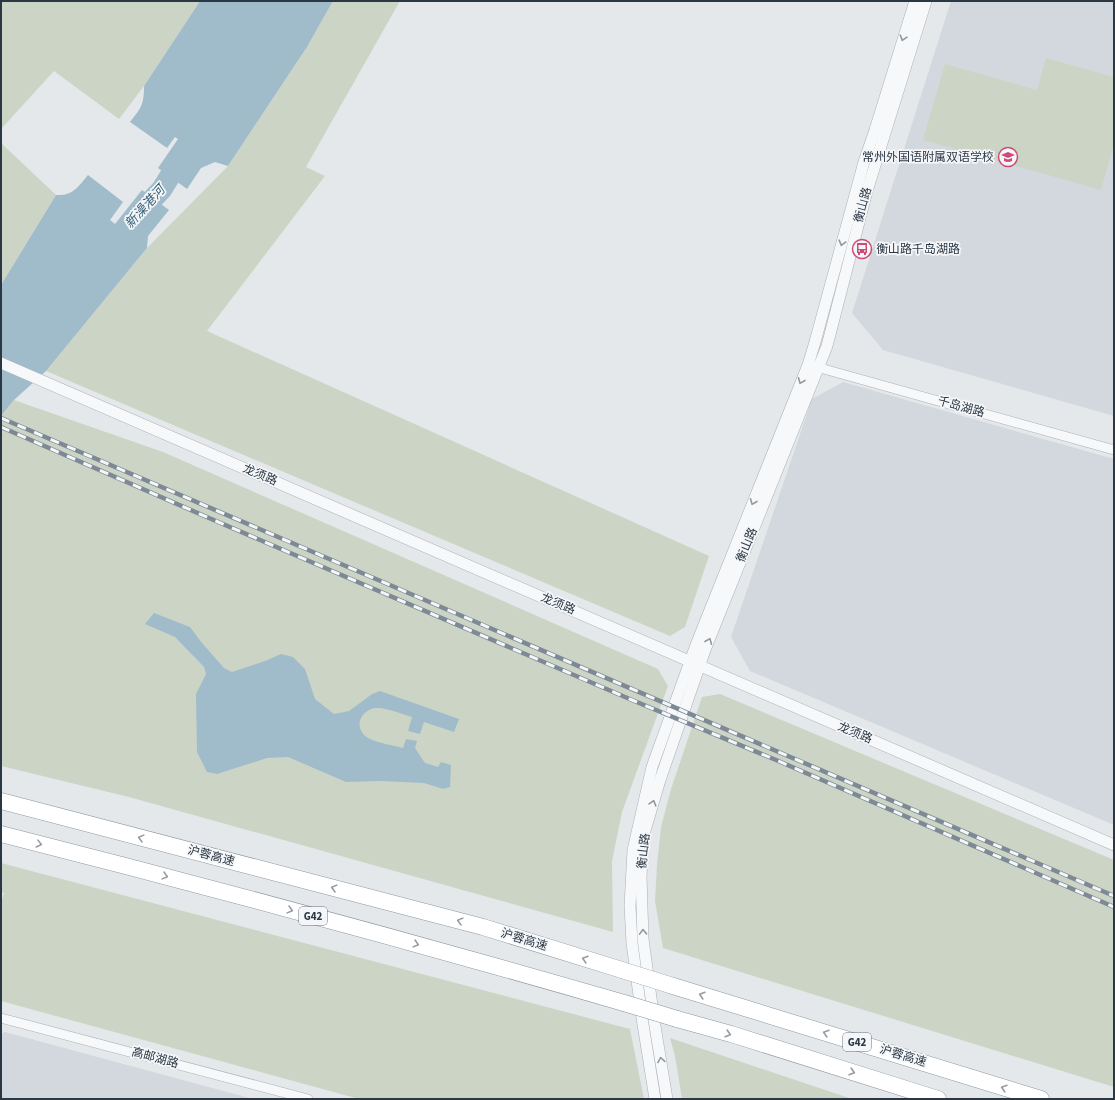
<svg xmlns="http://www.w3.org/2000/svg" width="1115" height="1100" font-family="'Source Sans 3','Noto Sans SC',sans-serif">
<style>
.built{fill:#d2d8dd}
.green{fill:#ccd5c5}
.water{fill:#a0bcca}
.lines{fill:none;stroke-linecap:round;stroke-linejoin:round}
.river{stroke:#a0bcca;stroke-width:21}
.minor-casing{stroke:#a9b0b6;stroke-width:10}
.tertiary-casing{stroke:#a9b0b6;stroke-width:12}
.motorway-casing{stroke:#8b98a2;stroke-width:17}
.minor{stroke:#f7f8fa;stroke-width:9}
.tertiary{stroke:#f7f8fa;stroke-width:11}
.motorway{stroke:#fff;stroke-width:16}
.rail-casing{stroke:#7d8a95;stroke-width:4.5}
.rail{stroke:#f4f6f9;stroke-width:3;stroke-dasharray:9;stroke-linecap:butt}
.motorway-bridge-casing{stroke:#8b98a2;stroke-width:17;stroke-linecap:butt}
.motorway-bridge{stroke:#fff;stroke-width:16}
.oneway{stroke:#91989f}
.oneway2{stroke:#959ca2}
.labels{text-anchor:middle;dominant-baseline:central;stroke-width:3.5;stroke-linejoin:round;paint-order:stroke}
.shield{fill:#f4f6f9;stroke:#67717a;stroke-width:1}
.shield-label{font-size:11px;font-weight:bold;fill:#2b3844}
.poi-label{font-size:12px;fill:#2b3844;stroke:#f4f6f9;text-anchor:end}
.street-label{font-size:12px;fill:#2b3844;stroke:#f4f6f9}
.water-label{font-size:13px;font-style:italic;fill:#365f77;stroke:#f4f6f9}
</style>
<rect width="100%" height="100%" fill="#e4e8eb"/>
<g class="built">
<polygon points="951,1 1114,1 1114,416 883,350 852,313"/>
<polygon points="843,382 1114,459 1114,825 750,671 731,637 812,399"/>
<polygon points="5,1032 253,1099 1,1099 1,1034"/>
</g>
<g class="green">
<polygon points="1,1 200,1 144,86 119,119 54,71 1,129"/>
<polygon points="333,1 400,1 306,167 325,176 207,331 709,556 685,627 670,636 46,371 147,248 228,166 307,47"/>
<polygon points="1046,58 1114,77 1114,144 1101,190 923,140 945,64 1037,90"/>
<polygon points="1,143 56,195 1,285"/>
<polygon points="14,400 163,452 658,669 668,686 622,812 612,861 613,932 129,797 1,766 1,416"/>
<polygon points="720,694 1114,860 1114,1087 663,948 655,901 657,865 661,827 671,789 702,697"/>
<polygon points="1,863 630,1029 644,1099 359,1099 1,1001 1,902 4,893 1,892"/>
<polygon points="670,1038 852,1099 682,1099 675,1056"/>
</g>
<g class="water">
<path d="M200,1H333L307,47L228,166L215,162L201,168L187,189L158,168L178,139L175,137L167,148L130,122C141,108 144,105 144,86Z"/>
<path d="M88,175L123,202L110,220L115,224L142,190L169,210L148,236L147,248L46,371L14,400L1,416V285L56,195C73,196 78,187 88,175Z"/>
<path d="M154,613L190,627L202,643L224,668L232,672L265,661L281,654L293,657L305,669L315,699L334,714L349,711L372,694L380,691L459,719L454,732L424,722L420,734L408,731L412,717C401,714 390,709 379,708C364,707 353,723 364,735C371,742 392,745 403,748L406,739L417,741L415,748L425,763L438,767L441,762L451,765L450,787L443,789L424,783L381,781L346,782L288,757L267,758L217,774L207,772L197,752L196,694L206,674L204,667L175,637L145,624Z"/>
</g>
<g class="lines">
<polyline class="river" points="133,220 162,189 184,153"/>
<g class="minor-casing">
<g id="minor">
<polyline points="813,366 1114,450"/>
<polyline points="1,1018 308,1099"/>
</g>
</g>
<g class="tertiary-casing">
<g id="tertiary">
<polyline points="1,363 1114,845"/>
<polyline points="655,1099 642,1018 632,943 630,906 633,850 652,767 696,645 808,365 815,342 864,162 875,130 915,1"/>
<polyline points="667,1099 654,1020 643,939 641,876 644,834 660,780 705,650 827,346 867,191 926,1"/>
</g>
</g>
<g class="motorway-casing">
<g id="motorway">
<polyline points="1,801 483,927 622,970"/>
<path d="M1,834C210,887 417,943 624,1003"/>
<polyline points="673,986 1041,1099"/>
<polyline points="677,1019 731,1034 938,1099"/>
</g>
</g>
<use href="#minor" class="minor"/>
<use href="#tertiary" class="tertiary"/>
<use href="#motorway" class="motorway"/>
<g class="rail-casing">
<g id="rail">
<polyline points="1,418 1114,896"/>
<polyline points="1,427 209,518 632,700 776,760 1114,907"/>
</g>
</g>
<use href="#rail" class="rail"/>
<g class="motorway-bridge-casing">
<g id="motorway-bridge">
<polyline points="622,970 673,986"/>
<polyline points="624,1003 677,1019"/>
</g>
</g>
<use href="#motorway-bridge" class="motorway-bridge"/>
</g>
<defs><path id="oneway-chevron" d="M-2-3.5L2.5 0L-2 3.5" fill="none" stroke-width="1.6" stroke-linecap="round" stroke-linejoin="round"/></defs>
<g class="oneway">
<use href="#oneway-chevron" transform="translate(903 38) rotate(107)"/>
<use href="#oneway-chevron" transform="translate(842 243) rotate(105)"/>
<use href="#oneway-chevron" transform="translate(801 381) rotate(112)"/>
<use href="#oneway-chevron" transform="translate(753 502) rotate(112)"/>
<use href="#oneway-chevron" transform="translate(709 641) rotate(-68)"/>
<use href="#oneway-chevron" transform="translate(653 803) rotate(-74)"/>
<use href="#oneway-chevron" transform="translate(643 932) rotate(-92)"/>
<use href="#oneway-chevron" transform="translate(661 1060) rotate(-99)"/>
</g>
<g class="oneway2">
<use href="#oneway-chevron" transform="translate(141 838) rotate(-165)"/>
<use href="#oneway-chevron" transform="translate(39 844) rotate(14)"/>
<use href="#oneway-chevron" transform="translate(165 876) rotate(15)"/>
<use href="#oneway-chevron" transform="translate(334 888) rotate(-165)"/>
<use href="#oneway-chevron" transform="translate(290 910) rotate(15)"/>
<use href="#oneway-chevron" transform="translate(460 921) rotate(-165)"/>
<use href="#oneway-chevron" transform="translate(416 944) rotate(15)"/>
<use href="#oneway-chevron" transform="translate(585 959) rotate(-163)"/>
<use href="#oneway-chevron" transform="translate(702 995) rotate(-163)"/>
<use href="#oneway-chevron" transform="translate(826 1033) rotate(-163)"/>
<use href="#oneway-chevron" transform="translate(728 1034) rotate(17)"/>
<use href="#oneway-chevron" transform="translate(852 1072) rotate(17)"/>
<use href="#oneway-chevron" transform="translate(1004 1088) rotate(-163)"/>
</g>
<defs>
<g id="school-ring" transform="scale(1)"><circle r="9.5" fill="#f4f6f9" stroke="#cd4c76" stroke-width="1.5"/><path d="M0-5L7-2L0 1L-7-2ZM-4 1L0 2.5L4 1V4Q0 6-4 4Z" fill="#cd4c76"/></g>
<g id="bus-ring" transform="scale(1)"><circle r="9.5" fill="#f4f6f9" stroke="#cd4c76" stroke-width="1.5"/><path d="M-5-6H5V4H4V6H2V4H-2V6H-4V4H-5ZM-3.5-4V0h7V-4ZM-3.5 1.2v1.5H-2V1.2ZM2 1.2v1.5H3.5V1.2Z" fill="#cd4c76"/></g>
</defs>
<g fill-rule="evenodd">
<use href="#school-ring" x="1008" y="157"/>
<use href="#bus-ring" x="862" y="249"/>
</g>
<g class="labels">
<g class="shield">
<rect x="299" y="907" width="28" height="18" rx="3"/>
<rect x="843" y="1033" width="28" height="18" rx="3"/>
</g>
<g class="shield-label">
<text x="313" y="916">G42</text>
<text x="857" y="1042">G42</text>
</g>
<g class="poi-label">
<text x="994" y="157">常州外国语附属双语学校</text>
<text x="876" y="249" text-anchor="start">衡山路千岛湖路</text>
</g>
<g class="street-label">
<text transform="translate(863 205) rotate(-75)">衡山路</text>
<text transform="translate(961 407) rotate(15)">千岛湖路</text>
<text transform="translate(260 475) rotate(23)">龙须路</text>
<text transform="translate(747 545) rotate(-68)">衡山路</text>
<text transform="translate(558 604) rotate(23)">龙须路</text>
<text transform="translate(855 733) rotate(23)">龙须路</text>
<text transform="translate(644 851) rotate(-84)">衡山路</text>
<text transform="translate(211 856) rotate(15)">沪蓉高速</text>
<text transform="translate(524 940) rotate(17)">沪蓉高速</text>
<text transform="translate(903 1056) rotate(17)">沪蓉高速</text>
<text transform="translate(155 1058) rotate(15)">高邮湖路</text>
</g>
<g class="water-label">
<text transform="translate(145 207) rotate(-48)">新澡港河</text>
</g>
</g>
<rect width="1115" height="1100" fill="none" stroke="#2b3844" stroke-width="4"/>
</svg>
